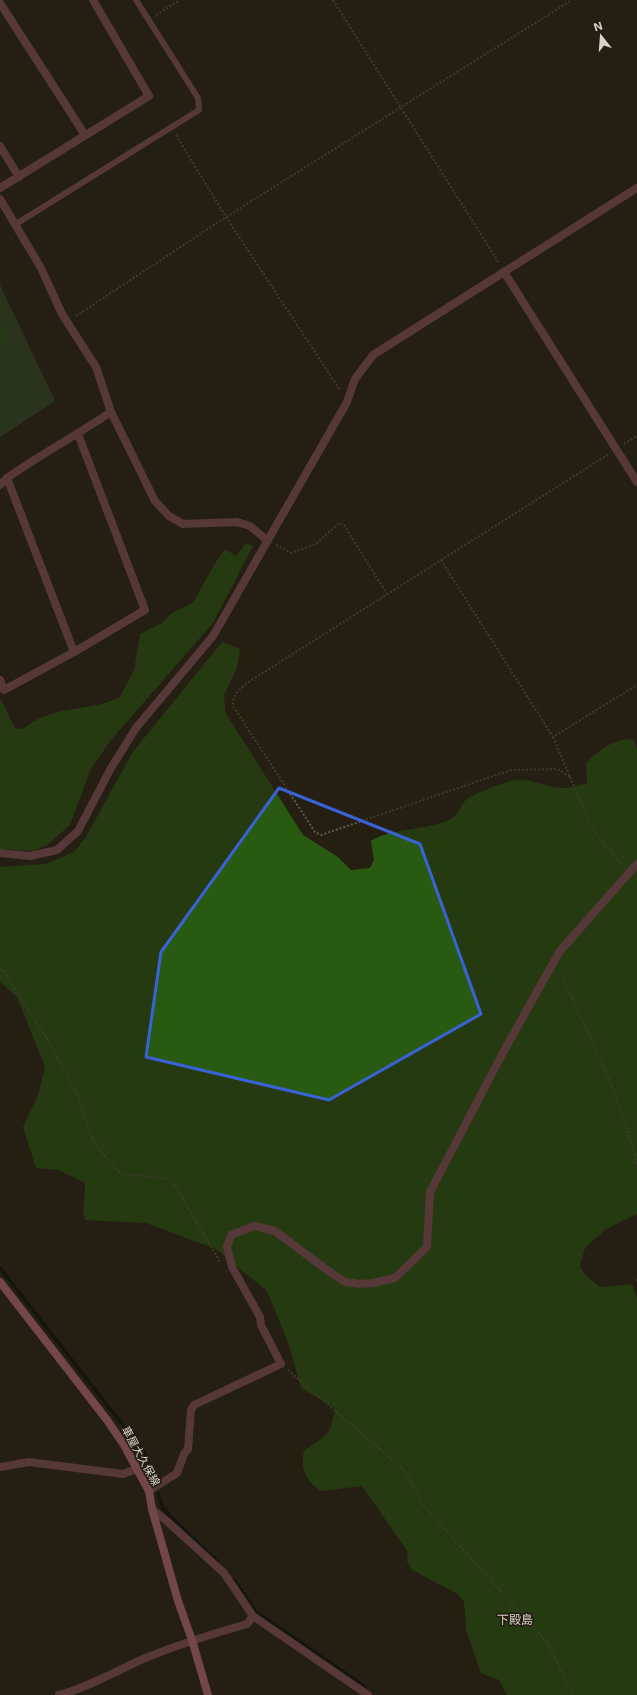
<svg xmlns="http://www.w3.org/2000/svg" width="637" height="1695" font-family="Inter,'Noto Sans JP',sans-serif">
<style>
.green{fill:#324f28}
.forest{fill:#285b11}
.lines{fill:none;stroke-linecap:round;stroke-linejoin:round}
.stream{stroke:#00090c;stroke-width:3.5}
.path{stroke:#605a4f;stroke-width:2;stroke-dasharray:2 2;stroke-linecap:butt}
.service{stroke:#925767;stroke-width:6}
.minor{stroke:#925767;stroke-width:8}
.tertiary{stroke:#925767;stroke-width:8}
.secondary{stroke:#d37690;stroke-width:8}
.marked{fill:none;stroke:#3962d6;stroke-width:3;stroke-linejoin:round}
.labels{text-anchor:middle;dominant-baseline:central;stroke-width:3.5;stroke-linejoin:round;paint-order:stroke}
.street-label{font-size:11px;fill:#d8d3cb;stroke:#251f12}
.neighbourhood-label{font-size:12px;fill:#d8d3cb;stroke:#251f12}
</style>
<rect width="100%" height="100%" fill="#251f12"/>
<polygon class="green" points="0,285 55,401 0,437"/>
<g class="forest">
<polygon points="0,322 8,339 0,344"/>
<path d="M246,543L253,546L213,623L110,741L90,771L70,825L47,845L33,851L0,849V699C7,708 9,719 15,728L24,729C42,712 69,710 91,706C101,705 110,701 119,698L134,671L140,634L162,623L172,613L193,603L214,565L225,549L236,556Z"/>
<path d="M222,642L240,649L237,668L224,695L225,712L303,835L338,857L351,870L370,868L374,860L371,841C389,829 424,830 447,821C457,817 458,809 465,801C471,794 505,782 515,780C531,778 544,787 559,788C568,789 578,785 587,784L586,763C599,750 616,737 634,740L637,749V1214L606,1229L585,1248L580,1267L585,1275L600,1287L632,1284L637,1298V1695H507L499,1680L481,1673L466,1630L464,1602L458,1594L412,1570L407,1561L408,1552L362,1486L321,1491C306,1482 300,1468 304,1451C326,1435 331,1436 335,1408L301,1388L289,1345L267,1291L216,1249L146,1223L85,1220C81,1207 87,1195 84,1182L58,1170L36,1168L23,1127L38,1095L45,1067L17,997L0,982V867L46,864L74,852L86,837L132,753Z"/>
</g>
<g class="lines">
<g class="stream">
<polyline points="0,1268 147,1456 148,1462"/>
<polyline points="158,1493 163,1508 171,1517 218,1562"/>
<polyline points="234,1580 256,1612 364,1686 365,1692"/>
</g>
<g class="path">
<polyline points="333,0 499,263"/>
<polyline points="156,15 180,0"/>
<polyline points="176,135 226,217 340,390"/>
<polyline points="76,316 226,217 572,0"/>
<polyline points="624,444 637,436"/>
<polyline points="276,545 291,553 316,544 339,523 344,525 387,594"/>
<polyline points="441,560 553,737 637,685"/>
<path d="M553,737L570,777L557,769L511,770L321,835L315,832L233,706C233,693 240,689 250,681L609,454"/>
<polyline points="570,777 594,831 622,865"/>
<polyline points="0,970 3,970 52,1047 77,1095 94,1142 111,1164 122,1174 171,1179 220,1262"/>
<path d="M560,973C590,1036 621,1097 637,1166"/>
<polyline points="637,1279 637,1283"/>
<polyline points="288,1370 405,1471 424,1506 547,1642 573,1695"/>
</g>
<polyline class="service" points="16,224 199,110 198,98 136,0"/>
<g class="minor">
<polyline points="0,3 85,135"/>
<polyline points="0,146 19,177"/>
<polyline points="0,188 149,96 93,0"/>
<polyline points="637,188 504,272 637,482"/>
<polyline points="0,199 41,268 62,314 96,367 111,412 155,501 169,516 183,524 237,522 250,526 268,541"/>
<path d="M7,478C41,454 77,435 111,412"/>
<polyline points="0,485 7,478 74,652"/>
<polyline points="0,680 4,690 74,652 145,610 78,434"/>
<polyline points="0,1467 29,1462 123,1474 136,1469"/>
<polyline points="149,1491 177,1473 184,1454 188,1449 191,1410 194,1405 281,1364 261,1325 260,1317 232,1267 227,1247 231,1235 254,1226 275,1231 327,1270 345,1282 360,1284 373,1283 395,1278 427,1247 430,1192 506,1047 560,951 637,864"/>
<polyline points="152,1509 168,1522 224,1573 253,1616 368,1695"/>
<path d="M59,1695C87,1688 116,1671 143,1659C177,1645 212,1634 247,1624L253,1616"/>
</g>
<polyline class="tertiary" points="0,853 30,856 57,850 78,831 111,768 136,728 213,636 347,402 355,379 373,355 504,272"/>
<polyline class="secondary" points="0,1282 107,1420 124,1445 149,1491 152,1509 178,1601 192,1640 208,1695"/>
</g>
<path d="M0 0H637V1695H0ZM279,788L420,844L481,1014L329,1100L146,1057L161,952Z" fill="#251f12" fill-opacity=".55" fill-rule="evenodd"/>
<path class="marked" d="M279,788L420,844L481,1014L329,1100L146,1057L161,952Z"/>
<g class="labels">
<g class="street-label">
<text transform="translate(141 1456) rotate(61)">車屋大久保線</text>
</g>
<g class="neighbourhood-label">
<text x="515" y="1619">下殿島</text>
</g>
</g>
<g transform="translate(601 36) rotate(343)" stroke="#251f12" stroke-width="3" paint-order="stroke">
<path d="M0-3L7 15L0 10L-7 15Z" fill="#d8d3cb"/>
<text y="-6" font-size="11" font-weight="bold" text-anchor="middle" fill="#d8d3cb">N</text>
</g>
</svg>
